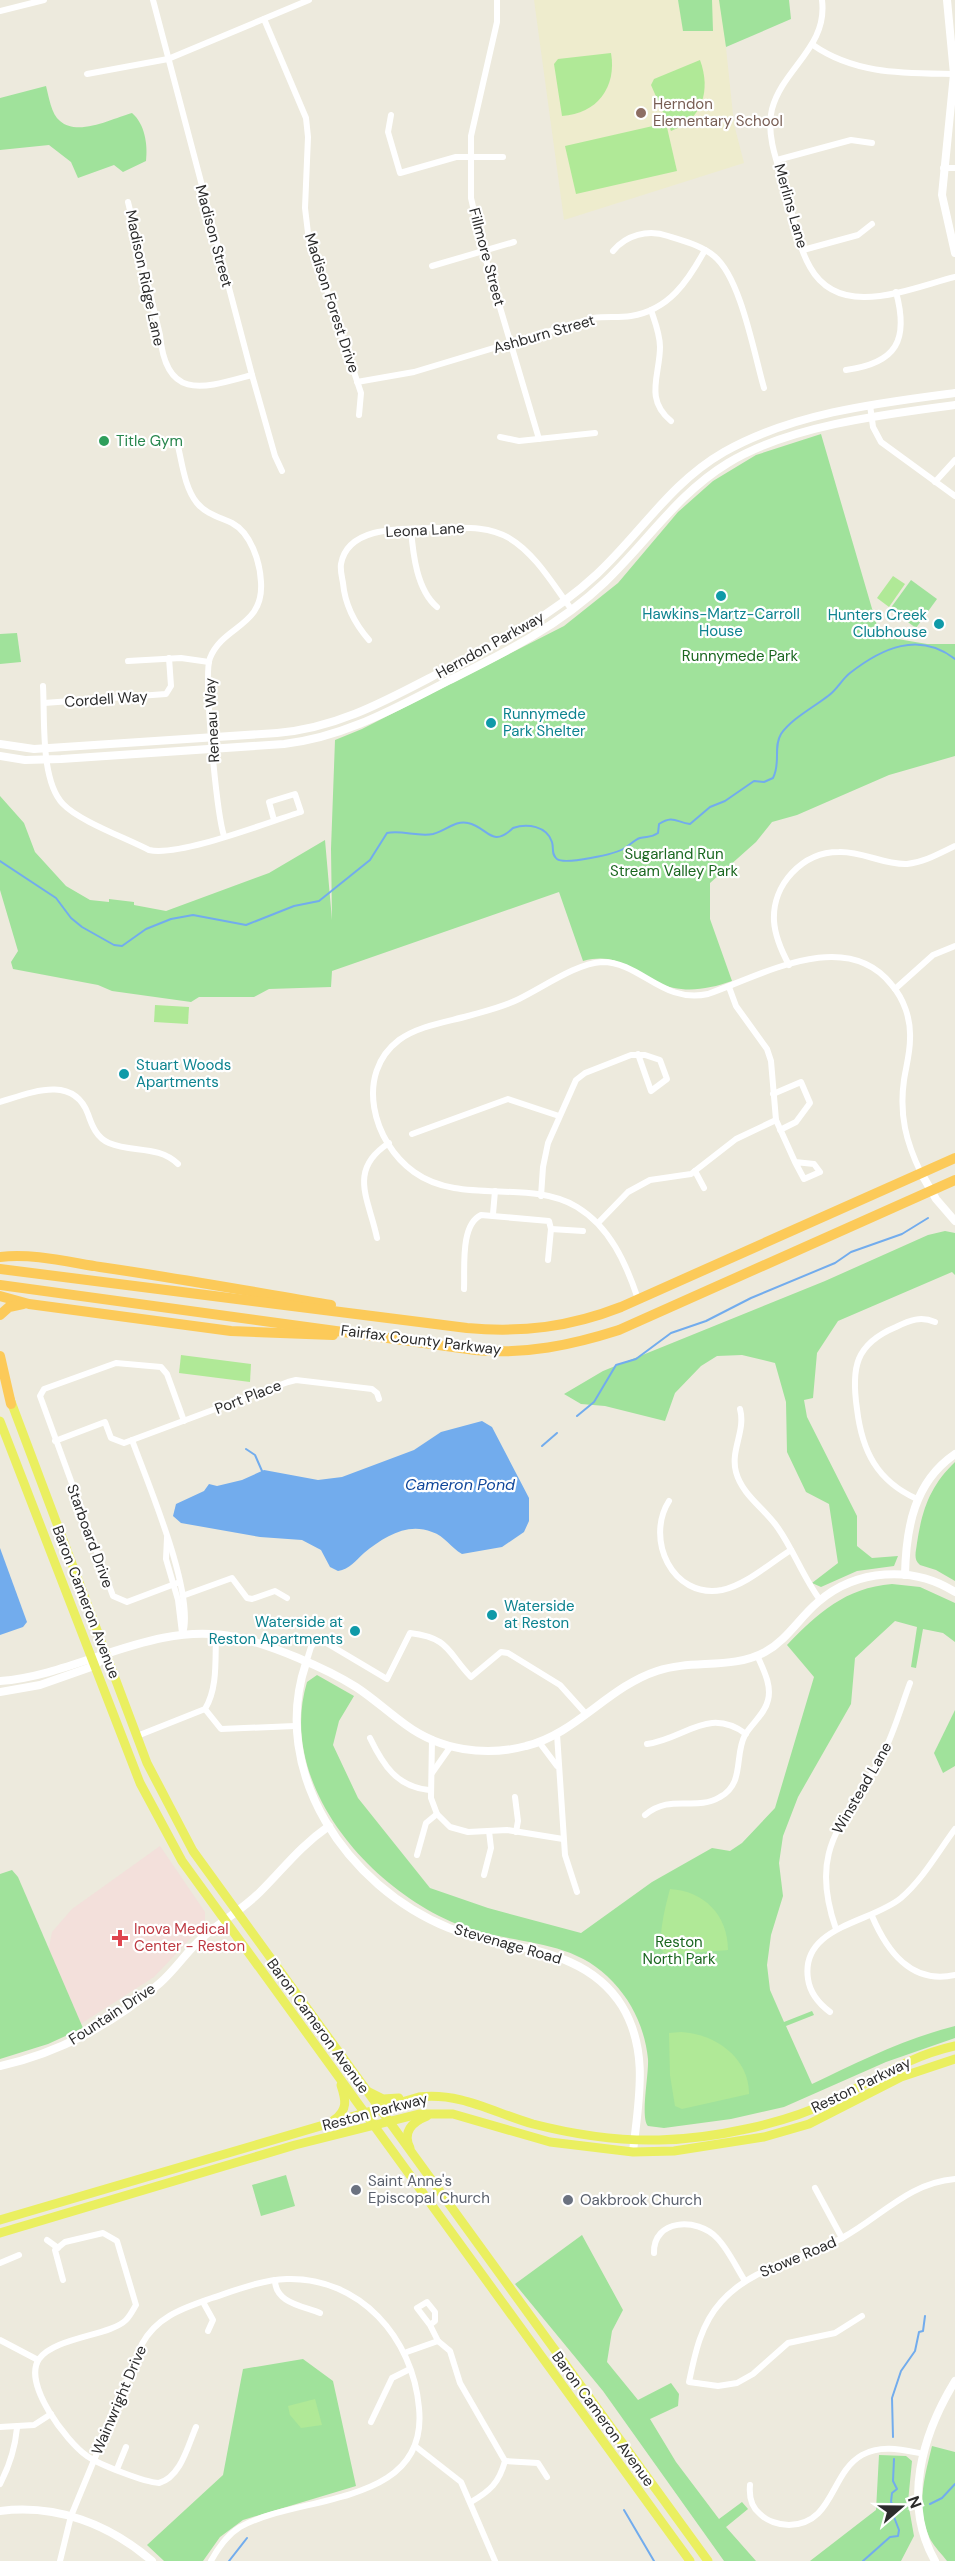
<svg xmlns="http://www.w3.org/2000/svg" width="955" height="2561" font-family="'DM Sans',sans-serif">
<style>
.education{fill:#eeeccd}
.medical{fill:#f3e0db}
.green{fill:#a0e29b}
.pitch{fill:#b0e997}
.water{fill:#72aced}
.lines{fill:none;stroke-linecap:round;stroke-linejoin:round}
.stream{stroke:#72aced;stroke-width:2}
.street{stroke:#fff;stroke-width:6}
.secondary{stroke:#fff;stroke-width:8}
.primary{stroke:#eaef60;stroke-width:9}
.highway{stroke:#fcca59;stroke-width:10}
.education-dot{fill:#8d6e63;stroke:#fff;stroke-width:2}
.leisure-dot{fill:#2e9e5b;stroke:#fff;stroke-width:2}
.culture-dot{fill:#0f9aa8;stroke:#fff;stroke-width:2}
.health-dot{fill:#e0444e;stroke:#fff;stroke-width:2}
.worship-dot{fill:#6b7280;stroke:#fff;stroke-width:2}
.labels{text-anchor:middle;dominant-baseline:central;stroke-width:4.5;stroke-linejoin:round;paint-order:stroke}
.education-label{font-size:15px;fill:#785e54;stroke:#fff;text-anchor:start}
.street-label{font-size:15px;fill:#2b2b2b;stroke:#fff}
.leisure-label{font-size:15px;fill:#27864d;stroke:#fff;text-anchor:start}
.culture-label{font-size:15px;fill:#0d838f;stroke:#fff;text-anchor:start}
.park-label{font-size:15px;fill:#1b6720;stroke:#fff}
.health-label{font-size:15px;fill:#be3a42;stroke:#fff;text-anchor:start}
.worship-label{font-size:15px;fill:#5b616d;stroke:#fff;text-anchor:start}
.water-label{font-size:16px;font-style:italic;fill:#0f469a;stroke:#fff}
</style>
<rect width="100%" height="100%" fill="#edeadd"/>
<polygon class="education" points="534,0 721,0 734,124 744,163 564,220"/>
<polygon class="medical" points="160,1846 205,1912 205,1923 154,1977 76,2027 52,1973 49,1948 52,1932 72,1909"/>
<g class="green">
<polygon points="678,0 712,0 713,31 683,31"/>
<polygon points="719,0 789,0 791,19 726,47"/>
<path d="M46,86C49,97 51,114 60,121C78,137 113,118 132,113C145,124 148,145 146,161L123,172L114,165L78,178L71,162L49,145L0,150V98Z"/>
<path d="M821,434L880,636L927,644H955V756L889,775L797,815L772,822L756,842L710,883V919L732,981C706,990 682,994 656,982C627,970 618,952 583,961L559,892L332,971L331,987L269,989L254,997H199L191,1002L112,991L98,985L13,969L11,962L18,951L0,890V796L24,823L35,852L66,886L90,900L109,902V899L134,902V905L166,911L269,873L325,840L332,920L331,849L335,740L362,729L564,626L618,583L678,512L713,481L756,455Z"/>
<polygon points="911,580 937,599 916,628 890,609"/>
<polygon points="17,633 21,662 0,664 0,634"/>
<polygon points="945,1231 955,1233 955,1275 952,1272 838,1321 817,1353 813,1398 804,1400 807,1417 857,1516 857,1546 872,1558 898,1556 894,1566 857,1571 821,1587 812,1583 838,1563 829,1504 806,1492 787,1452 786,1402 775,1363 742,1355 717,1356 701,1366 675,1393 665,1421 605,1406 581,1404 564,1394 603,1371 825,1281 928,1235"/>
<path d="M955,1462V1581L936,1570L920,1565C913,1559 916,1552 917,1543C922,1510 930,1486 955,1462Z"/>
<path d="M892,1584L920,1587L955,1603V1642L943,1633L923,1629L916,1668L911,1667L917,1627L895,1621L855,1658L851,1704L798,1797L783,1836L779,1863L783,1896L771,1935L767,1965L770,1990L784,2022L812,2011L814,2015L786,2026L812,2084C858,2062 904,2039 955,2026V2038L886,2062L784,2107L731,2119L664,2128L648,2126C640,2117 649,2075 648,2059C645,2030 633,2003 613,1982C572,1937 515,1946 462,1926C372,1892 276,1785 307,1682L317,1675L354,1696L339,1721L333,1745L358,1798L430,1888L488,1908L581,1933L652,1882L712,1848L730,1851L742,1843L775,1808L814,1677L787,1645C818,1613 845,1588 892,1584Z"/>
<polygon points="955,1710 955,1766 943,1773 934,1753"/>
<polygon points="12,1870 18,1877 83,2028 48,2044 0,2059 0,1874"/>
<polygon points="286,2175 295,2206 261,2216 252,2185"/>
<polygon points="582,2235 623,2310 612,2331 607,2362 638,2400 671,2383 679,2394 678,2406 650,2419 676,2462 719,2519 742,2502 748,2509 726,2527 756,2561 724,2561 603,2391 515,2284"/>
<polygon points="303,2359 333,2381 356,2486 243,2520 220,2537 203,2561 164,2561 147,2545 223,2475 243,2369"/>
<path d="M932,2446L955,2452V2561H947C941,2553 931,2544 928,2534C916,2506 925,2475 932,2446Z"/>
<polygon points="879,2455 906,2456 912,2461 908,2502 914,2536 901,2561 810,2561 876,2510"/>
</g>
<g class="pitch">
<path d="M611,53C617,87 597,114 562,116L554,64L558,59Z"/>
<path d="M700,60C711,90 703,119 671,131L651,85L654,79Z"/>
<polygon points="666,123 677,171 576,194 565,146"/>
<polygon points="893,576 905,584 889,607 877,598"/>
<polygon points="155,1005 189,1007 188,1024 154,1022"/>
<polygon points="181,1355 251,1364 250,1382 179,1373"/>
<path d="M670,1889C704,1891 728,1915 728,1950C717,1951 676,1953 671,1956L663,1952C657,1938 666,1904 670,1889Z"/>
<path d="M681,2032C715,2034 749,2057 749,2094L682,2109L675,2106L670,2075L669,2033Z"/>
<polygon points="315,2399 322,2425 301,2428 290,2415 288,2406"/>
</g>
<g class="water">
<path d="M482,1421L492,1427L529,1498V1521L524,1532L502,1547L462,1554C451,1548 445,1536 432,1532C407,1522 384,1537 364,1553C355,1561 350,1569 338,1571L330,1567L321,1550L302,1540L260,1537L181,1523L173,1516L176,1504L204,1491L209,1484L217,1486L242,1480L264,1470L318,1480L342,1477L414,1450L441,1432Z"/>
<polygon points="0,1548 27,1622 23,1627 0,1635"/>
</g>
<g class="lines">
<g class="stream">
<path d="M0,861L56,898L71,918L82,927L114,945L122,946L146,929L171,919L193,915L246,925L294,906L319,901L370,860L387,833C402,830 418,837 433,834C446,831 455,820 468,823C488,827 491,849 513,828C527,823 547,826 552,842C554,849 551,854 557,859C565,865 616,854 625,848C630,845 634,840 640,838C647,836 651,838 658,833L659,824C673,815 676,822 690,824L710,807L725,801L754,781L764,782L773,778C781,763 773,747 781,734C791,719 814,707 828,696C837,690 842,679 850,673C882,648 919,631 955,659"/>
<polyline points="577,1416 594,1402 616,1365 636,1359 671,1333 706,1321 751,1298 835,1263 851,1252 902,1234 928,1218"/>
<polyline points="542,1446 557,1433"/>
<polyline points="246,1449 255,1455 262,1471"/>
<polyline points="893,2437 892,2398 901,2371 915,2351 919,2332 923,2331 925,2316"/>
<polyline points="894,2459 893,2481 897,2489 892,2493 891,2502 897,2511"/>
<polyline points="930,2504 942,2498 955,2484"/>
<polyline points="624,2510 654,2561"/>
<polyline points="229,2561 247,2538"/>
<polyline points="863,2561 890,2537 898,2536 899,2530 894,2517 897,2511"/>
</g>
<g class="street">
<polyline points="153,0 252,375 275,456 282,471"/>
<polyline points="497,0 497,22 471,136 471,198 483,250 539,439"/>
<path d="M822,0C828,47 783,68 772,109C765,137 780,170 788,197C794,220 798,246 810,267C840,321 910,288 955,277"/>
<polyline points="0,11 44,0"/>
<polyline points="264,19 306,118 308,137 305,208 308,233 361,393 359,415"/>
<path d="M813,45C856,75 906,73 955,74"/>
<polyline points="87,74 168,59 309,0"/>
<polyline points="391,115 388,132 400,173 456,157 503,157"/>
<polyline points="777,160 851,140 872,143"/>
<polyline points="943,168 955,168"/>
<path d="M128,202L160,335C166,402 204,388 252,375"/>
<polyline points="803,250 858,235 872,224"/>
<path d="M613,251C626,235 648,229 668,236C683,241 701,245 714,256C741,278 754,354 764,388"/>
<polyline points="432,266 514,242"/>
<path d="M651,310C655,322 660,334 660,347C660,375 644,399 671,421"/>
<path d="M846,370C897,363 909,340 896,292"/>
<path d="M357,382L414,372L593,318C606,316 618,318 631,316C669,310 688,281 705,250"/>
<polyline points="870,405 873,427 881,442 955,496"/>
<polyline points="500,437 519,441 595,433"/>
<path d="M177,442C182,461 184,487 197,503C206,514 219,517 232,523C251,533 260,562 261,582C264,627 223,625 210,658C203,676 217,814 224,836"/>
<polyline points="935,482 955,460"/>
<path d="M411,529C413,555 417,590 437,607"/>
<path d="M369,640C355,624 345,605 343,583C342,577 340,570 341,564C348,524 408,529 437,528C461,528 487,525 509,538C535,553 554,586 572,610"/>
<polyline points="128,661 181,658 209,662"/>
<path d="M43,686C45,718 40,780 63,804C79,821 126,838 149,850C180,857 268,822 301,812L295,794L269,802L274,820"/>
<polyline points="44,703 166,694 171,686 169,658"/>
<path d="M789,965C782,952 775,937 774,921C772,885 802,852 839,852C862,851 884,865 907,864C925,862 940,853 955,846"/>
<polyline points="729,987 736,1006 767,1049 771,1061 776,1120 795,1162 814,1164 820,1172 804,1179 795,1162"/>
<polyline points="895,989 933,955 955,946"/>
<polyline points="773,1094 801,1082 810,1103 796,1122 780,1130"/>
<path d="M0,1102C30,1093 73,1074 88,1114C92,1126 97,1138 109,1143C133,1153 158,1145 178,1164"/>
<polyline points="412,1134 508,1099 559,1116"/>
<polyline points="695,1171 704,1188"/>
<polyline points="541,1196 543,1167 548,1143 576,1080 585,1073 631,1055 645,1055 660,1060 667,1079 651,1091 638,1054"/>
<polyline points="493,1214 495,1191"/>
<polyline points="598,1223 628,1192 650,1180 691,1174 736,1139 776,1120"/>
<polyline points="551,1229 583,1231"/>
<path d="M377,1238C369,1199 347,1170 389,1143"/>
<path d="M464,1289C465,1268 460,1225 481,1215L549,1221L551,1229L548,1260"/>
<path d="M638,1299C626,1263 610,1227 577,1207C529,1178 461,1206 414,1172C373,1143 354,1074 399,1040C418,1026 446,1022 468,1016C485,1011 503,1007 519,999C542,988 577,963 602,962C641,962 662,1004 708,994C762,975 845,927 891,984C904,999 911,1019 910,1039C910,1053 906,1067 904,1080C899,1115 906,1142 921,1173"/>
<path d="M740,1409C746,1431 730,1450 736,1472C742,1495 765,1509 778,1528C794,1551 803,1577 820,1600"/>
<path d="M132,1440C148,1484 195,1593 183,1634"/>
<polyline points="55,1441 105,1422 111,1438 124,1443 288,1382 296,1380 372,1389 377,1393 379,1399"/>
<path d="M917,1499C877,1481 862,1451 857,1409C851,1368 855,1344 896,1327C910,1320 921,1316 935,1322"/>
<path d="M669,1501C645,1539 672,1599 722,1590C746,1585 770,1563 791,1550"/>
<polyline points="167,1538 166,1559 178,1600 182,1633"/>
<polyline points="180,1582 127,1602 113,1596 40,1396 44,1389 116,1363 161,1367 167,1374 184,1421"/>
<polyline points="185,1595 232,1578 247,1598 252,1599 275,1591 287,1598"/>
<path d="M216,1634C215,1659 218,1688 205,1709L221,1729L295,1726"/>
<path d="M306,1663L311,1647L318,1638L387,1679L410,1633C450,1638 447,1652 471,1677L501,1652L508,1653L560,1685L586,1714"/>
<polyline points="557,1734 565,1855 577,1892"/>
<polyline points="137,1736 205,1709"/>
<path d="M370,1738C383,1765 397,1787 429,1790"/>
<polyline points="432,1739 431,1798 437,1814 450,1827 468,1832 507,1830 563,1839"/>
<polyline points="539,1742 557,1766"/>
<path d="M647,1744C685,1739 708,1706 746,1734"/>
<polyline points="432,1773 451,1746"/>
<polyline points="515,1797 518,1821 516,1832"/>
<path d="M645,1815C671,1793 695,1812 720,1797C745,1784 734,1755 745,1735C752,1723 765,1714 768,1700C772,1685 763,1669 757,1655"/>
<polyline points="417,1855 426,1823 437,1814"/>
<polyline points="484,1875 491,1848 489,1831"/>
<path d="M872,1916C887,1951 911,1985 955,1975"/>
<path d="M836,1929C807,1846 846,1823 882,1756C894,1733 901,1707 910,1683"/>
<path d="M830,2012C818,2003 810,1993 808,1979C800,1926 871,1923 901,1898C923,1879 938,1852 955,1829"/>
<polyline points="815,2188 842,2238"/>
<polyline points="47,2240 58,2248"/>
<path d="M654,2253C653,2219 697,2217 717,2238C728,2249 736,2267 745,2281"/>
<polyline points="0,2263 19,2255"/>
<path d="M63,2280L55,2250L65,2242L103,2233L117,2241L136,2305C133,2310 130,2316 126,2320C110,2336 55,2337 39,2359C22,2384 67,2442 87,2456C100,2465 144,2482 159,2483C181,2477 188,2445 196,2427"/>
<path d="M275,2280C275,2303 303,2306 320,2313"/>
<polyline points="203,2302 213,2320 208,2331"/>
<path d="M862,2316L835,2333L788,2343L753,2374L737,2383L718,2386L689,2382C695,2353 701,2324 721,2302C753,2266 802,2260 842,2238C881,2217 908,2183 955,2179"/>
<polyline points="430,2325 417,2308 427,2302 435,2312 435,2321 430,2325 438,2341"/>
<polyline points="0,2340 38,2360"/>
<path d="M404,2353L438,2341L450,2351L460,2383L505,2461C499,2483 490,2491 471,2502"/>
<polyline points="371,2422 392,2378 410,2369"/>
<polyline points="0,2427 34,2425 51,2414"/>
<polyline points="415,2446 461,2482 495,2561"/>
<polyline points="505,2461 538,2463 547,2477"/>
<polyline points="117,2469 126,2447"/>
<path d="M0,2484C10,2465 15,2449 17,2428"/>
<path d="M750,2485C749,2496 751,2507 760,2514C767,2521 779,2525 789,2525C834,2524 830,2473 862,2455C882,2444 903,2450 924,2454"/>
<path d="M60,2561L71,2516L142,2344C157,2316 184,2308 212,2298C236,2290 261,2280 287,2279C360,2277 413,2338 419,2408C429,2508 298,2494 240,2527C227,2535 218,2548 211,2561"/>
</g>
<g class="secondary">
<polyline points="947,0 954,74 942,195 955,253"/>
<path d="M0,744L34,749L277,733C338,728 387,700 441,672C497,644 551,617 597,574C641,533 670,483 724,452C793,413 878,403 955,393"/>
<path d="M0,756L25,760L61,759L284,744C345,737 395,708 448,681C504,653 559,626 605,582C647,542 677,494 728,463C788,426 885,414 955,405"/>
<polyline points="921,1173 936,1199 955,1221"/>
<path d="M905,1575C906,1528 914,1482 955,1454"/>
<path d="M306,1663C269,1772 347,1887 449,1928C509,1951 584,1945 622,2006C650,2052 638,2103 633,2152"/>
<path d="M0,1681C80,1675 152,1620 235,1637C269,1644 326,1668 356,1687C373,1698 389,1713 406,1725C440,1750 485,1757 526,1746C576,1734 608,1687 657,1671C692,1659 732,1670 765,1652C787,1640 799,1618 818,1602C856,1569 913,1565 955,1592"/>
<polyline points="0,1692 40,1685 94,1666 99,1662"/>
<path d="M0,2066C59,2053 115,2023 160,1983C176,1969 187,1951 203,1937C222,1921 243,1909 260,1892C285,1867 299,1847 329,1826"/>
<path d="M0,2511C57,2504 109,2524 152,2561"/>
<path d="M935,2561C902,2503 922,2435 955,2381"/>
</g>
<g class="primary">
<polyline points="10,1399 147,1763 193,1851 708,2561"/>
<polyline points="0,1421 140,1783 182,1861 690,2561"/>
<polyline points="367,2091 383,2099 399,2098"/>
<path d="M334,2120C348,2110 346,2100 341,2085"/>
<path d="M410,2148C402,2132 412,2122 427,2116"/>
<path d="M0,2220L419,2097C461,2092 494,2113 533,2124C572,2134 618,2141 659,2140C711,2139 785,2124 831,2101C873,2081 909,2056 955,2046"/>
<polyline points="0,2233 295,2145 419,2114 453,2114 550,2142 633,2152 674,2151 764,2137 809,2124 901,2077 955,2059"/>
</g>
<g class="highway">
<path d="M0,1257C32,1253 68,1262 100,1267C177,1278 254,1292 331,1305"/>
<path d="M0,1269L467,1328C522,1333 570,1327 621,1307L955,1158"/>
<path d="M0,1285L475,1350C525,1355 572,1345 619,1330L955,1180"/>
<polyline points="0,1296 29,1304 231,1331 333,1335"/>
<polyline points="0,1315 9,1307 23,1304"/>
<polyline points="0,1356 11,1404"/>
</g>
</g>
<circle class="education-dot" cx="641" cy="113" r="6"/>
<circle class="leisure-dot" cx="104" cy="441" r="6"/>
<g class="culture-dot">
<circle cx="721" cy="596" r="6"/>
<circle cx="939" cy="624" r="6"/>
<circle cx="491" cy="723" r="6"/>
<circle cx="124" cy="1074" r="6"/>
<circle cx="492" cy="1615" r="6"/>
<circle cx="355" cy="1631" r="6"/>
</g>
<path class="health-dot" d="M117 1929h6v6h6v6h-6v6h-6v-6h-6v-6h6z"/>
<g class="worship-dot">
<circle cx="356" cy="2190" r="6"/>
<circle cx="568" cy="2200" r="6"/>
</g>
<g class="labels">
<g class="education-label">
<text x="653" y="104">Herndon<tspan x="653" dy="17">Elementary School</tspan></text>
</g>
<g class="street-label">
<text transform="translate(791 206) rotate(74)">Merlins Lane</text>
<text transform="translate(214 236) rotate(75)">Madison Street</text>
<text transform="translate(487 257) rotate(75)">Fillmore Street</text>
<text transform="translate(145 278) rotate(78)">Madison Ridge Lane</text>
<text transform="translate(332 303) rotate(72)">Madison Forest Drive</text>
<text transform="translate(544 334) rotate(-16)">Ashburn Street</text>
<text transform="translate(425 530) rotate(-3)">Leona Lane</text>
<text transform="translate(490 645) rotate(-29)">Herndon Parkway</text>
<text transform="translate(106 699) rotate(-4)">Cordell Way</text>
<text transform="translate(212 720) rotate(-93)">Reneau Way</text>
<text transform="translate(421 1340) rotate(7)">Fairfax County Parkway</text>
<text transform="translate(248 1397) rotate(-21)">Port Place</text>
<text transform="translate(90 1536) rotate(70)">Starboard Drive</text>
<text transform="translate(86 1602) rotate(69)">Baron Cameron Avenue</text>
<text transform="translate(862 1788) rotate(-60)">Winstead Lane</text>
<text transform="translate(508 1944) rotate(16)">Stevenage Road</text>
<text transform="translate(112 2014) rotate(-33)">Fountain Drive</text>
<text transform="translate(318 2026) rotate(54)">Baron Cameron Avenue</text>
<text transform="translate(861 2085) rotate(-26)">Reston Parkway</text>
<text transform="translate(375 2112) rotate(-15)">Reston Parkway</text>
<text transform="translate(798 2257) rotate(-23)">Stowe Road</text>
<text transform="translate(119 2400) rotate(-67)">Wainwright Drive</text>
<text transform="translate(603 2419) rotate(54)">Baron Cameron Avenue</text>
</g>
<g class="leisure-label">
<text x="116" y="441">Title Gym</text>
</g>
<g class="culture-label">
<text x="721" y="614" text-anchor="middle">Hawkins-Martz-Carroll<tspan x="721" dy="17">House</tspan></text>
<text x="927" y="615" text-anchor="end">Hunters Creek<tspan x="927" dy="17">Clubhouse</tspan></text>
<text x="503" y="714">Runnymede<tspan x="503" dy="17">Park Shelter</tspan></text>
<text x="136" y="1065">Stuart Woods<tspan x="136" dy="17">Apartments</tspan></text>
<text x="504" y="1606">Waterside<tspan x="504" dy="17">at Reston</tspan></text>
<text x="343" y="1622" text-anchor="end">Waterside at<tspan x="343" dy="17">Reston Apartments</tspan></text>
</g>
<g class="park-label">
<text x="740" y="656">Runnymede Park</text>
<text x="674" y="854">Sugarland Run<tspan x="674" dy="17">Stream Valley Park</tspan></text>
<text x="679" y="1942">Reston<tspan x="679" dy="17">North Park</tspan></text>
</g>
<g class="health-label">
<text x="134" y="1929">Inova Medical<tspan x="134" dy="17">Center - Reston</tspan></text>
</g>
<g class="worship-label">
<text x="368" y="2181">Saint Anne's<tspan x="368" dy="17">Episcopal Church</tspan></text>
<text x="580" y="2200">Oakbrook Church</text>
</g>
<g class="water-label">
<text x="460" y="1484">Cameron Pond</text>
</g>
</g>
<g transform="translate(901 2507) rotate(70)" stroke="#ffffff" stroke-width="4.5" paint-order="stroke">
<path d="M0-4.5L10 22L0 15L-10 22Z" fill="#2b2b2b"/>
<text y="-9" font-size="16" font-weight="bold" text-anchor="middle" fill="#2b2b2b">N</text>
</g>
</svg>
